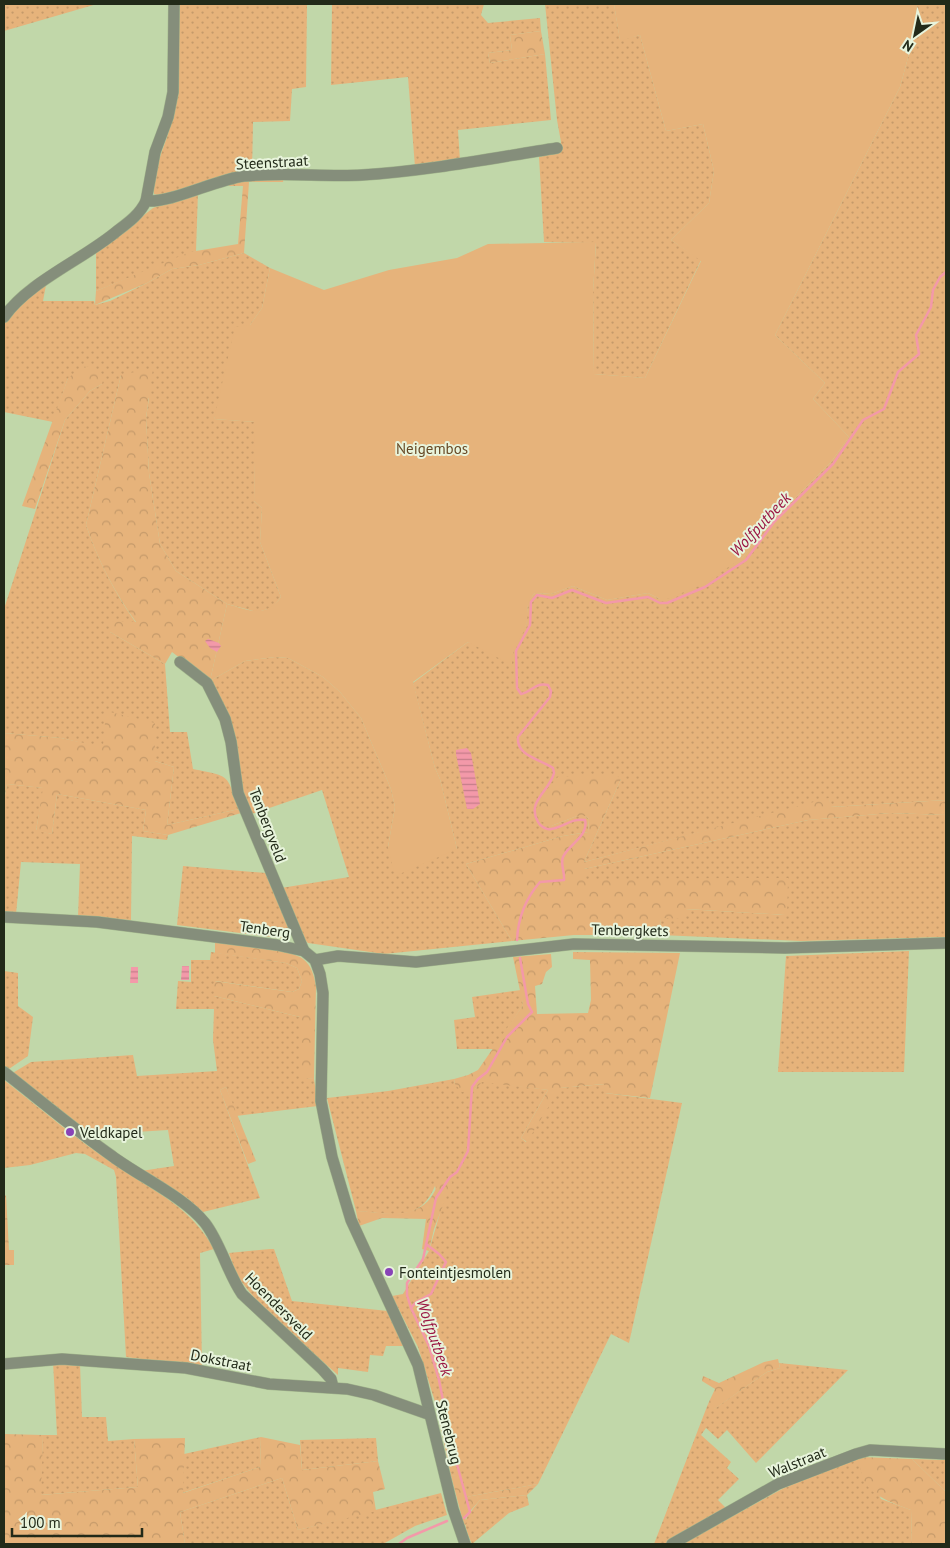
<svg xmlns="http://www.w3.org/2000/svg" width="950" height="1548" font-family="'PT Sans',sans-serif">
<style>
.grass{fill:url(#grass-dots)}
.forest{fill:url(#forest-crowns)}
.park{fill:#e6b37b}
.water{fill:url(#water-rules)}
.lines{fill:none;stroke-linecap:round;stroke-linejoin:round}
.stream{stroke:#f399a9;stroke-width:2.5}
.minor-casing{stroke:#a1b48c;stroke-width:12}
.minor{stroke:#858e7b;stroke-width:11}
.poi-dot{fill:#8843b7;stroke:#e8f4dc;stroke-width:2}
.labels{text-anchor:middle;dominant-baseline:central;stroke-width:4;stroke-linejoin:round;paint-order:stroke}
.street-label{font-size:15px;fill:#222a19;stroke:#e8f4dc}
.park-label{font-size:15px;fill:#674824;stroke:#e8f4dc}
.poi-label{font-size:15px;fill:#222a19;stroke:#e8f4dc;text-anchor:start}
.water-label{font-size:16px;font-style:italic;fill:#9b1743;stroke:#e8f4dc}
</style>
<defs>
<pattern id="grass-dots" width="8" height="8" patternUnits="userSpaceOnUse" patternTransform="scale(1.25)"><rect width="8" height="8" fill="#e6b37b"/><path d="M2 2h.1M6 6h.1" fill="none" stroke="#c59a6a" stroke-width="1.8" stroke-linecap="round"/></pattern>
<pattern id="forest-crowns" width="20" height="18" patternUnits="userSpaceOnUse" patternTransform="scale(1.25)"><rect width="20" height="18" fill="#e6b37b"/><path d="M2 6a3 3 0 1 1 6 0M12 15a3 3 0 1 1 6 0" fill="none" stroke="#c59a6a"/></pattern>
<pattern id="water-rules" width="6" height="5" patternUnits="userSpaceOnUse" patternTransform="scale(1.25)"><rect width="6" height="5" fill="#f399a9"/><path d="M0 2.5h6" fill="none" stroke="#c47d89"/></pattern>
</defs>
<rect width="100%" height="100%" fill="#c1d7a9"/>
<g class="grass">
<polygon points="4,4 97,4 4,31"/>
<path d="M177,4H307L306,87L292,89L290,121L253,122L252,172L160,196L154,194C153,161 169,143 172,115C176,79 175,41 177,4Z"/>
<polygon points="332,4 484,4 481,15 488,23 540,18 541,31 510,35 512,50 488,53 490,63 545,54 551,120 458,130 460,161 415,167 408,77 331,85"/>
<polygon points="545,4 614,4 620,40 640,35 666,131 703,124 714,171 709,203 671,240 701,260 645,378 594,374 593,292 596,243 544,242 539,157 559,151 561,142 557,120"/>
<polygon points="917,4 946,4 946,800 830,807 829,799 584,862 621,779 551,826 577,816 585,816 589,819 588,832 563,836 466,864 512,941 384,954 308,943 301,936 281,888 349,877 322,790 249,815 210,681 245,661 275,657 288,658 323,677 340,692 361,718 391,789 395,807 388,847 457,849 440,779 435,768 413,683 468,642 512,651 526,625 528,601 535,593 551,594 573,586 607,600 648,593 660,599 743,557 772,521 831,462 849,437 813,399 825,383 775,335 900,87 915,32"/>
<polygon points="198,191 196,251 96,291 96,253 153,208"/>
<path d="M244,253L270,268L262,308L250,325L214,419L256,422L254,501L262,508L260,542L281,597L272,608L257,612L227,604L176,571L160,544L149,473L146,418L149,398L121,375L86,525C98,560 114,592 136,623L110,632L165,664L170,732H187L193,769C231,777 226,773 239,809L167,825L174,767L155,761V723L103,748L61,738L4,733V609L65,420L90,391L102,384L68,378L53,422L4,412V323L16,307L46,285L43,301H94L95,305L110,301L147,283L172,269L199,265Z"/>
<polygon points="7,784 44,788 36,830 52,834 57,794 146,810 143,831 168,835 167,840 132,836 131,920 78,917 80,864 21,862 16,914 4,913 4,801"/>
<polygon points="890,813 946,815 946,937 801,941 660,935 661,918 685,909 786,915 584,879 584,869 808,820"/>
<polygon points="183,866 266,873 290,930 288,939 177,925"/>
<polygon points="909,951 904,1072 778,1072 786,956"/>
<polygon points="211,952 286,963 297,968 302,981 299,989 292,992 215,981 214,996 300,1017 300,1077 314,1079 318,1106 236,1116 226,1087 220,1090 260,1198 203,1212 187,1198 141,1171 174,1166 168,1130 87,1135 11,1074 31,1062 133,1055 137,1076 217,1071 213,1040 214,1009 176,1009 178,981 191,982 191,960 210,960"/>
<polygon points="4,971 18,973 18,1006 33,1017 28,1056 6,1071 4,1069"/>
<polygon points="521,990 523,1005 494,1049 457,1049 454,1020 475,1017 472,997"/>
<path d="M454,1079L455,1084L475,1089L482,1081L548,1090L521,1138L526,1142L559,1088L605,1084V1093L682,1103L629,1343L611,1334L538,1484L466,1497L460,1475L451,1476L436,1405L418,1347L392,1296L403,1294L429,1251L440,1213L435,1186C419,1224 390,1213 356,1211L327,1098L388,1091Z"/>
<path d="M4,1080C41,1109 77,1140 117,1166C156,1193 190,1206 214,1249L200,1253L202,1367L126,1357L116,1177L114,1170L85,1154L76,1153L30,1165L4,1168Z"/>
<polygon points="270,1249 274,1249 292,1301 388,1311 405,1346 386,1346 383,1356 370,1355 368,1372 338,1368 338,1375 270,1315 252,1295 237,1276 229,1253"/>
<polygon points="53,1362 80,1364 82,1417 106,1417 108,1441 134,1439 138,1487 40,1495 43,1435 57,1435"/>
<polygon points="779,1363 848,1370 756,1463 727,1430 718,1439 706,1428 701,1435 731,1462 727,1468 739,1479 718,1500 727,1509 665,1544 654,1544 708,1404 714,1409 767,1372 780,1368"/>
<polygon points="261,1437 260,1467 182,1493 184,1454"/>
<polygon points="376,1438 378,1461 302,1470 300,1440"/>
<polygon points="861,1457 881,1499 911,1510 912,1544 682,1544 784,1488"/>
<polygon points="912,1459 946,1460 946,1492"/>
<polygon points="282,1478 298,1530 441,1493 447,1515 415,1526 383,1544 185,1544 180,1512"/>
<path d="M527,1495L529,1505L509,1513L472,1544C461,1519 464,1521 480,1500Z"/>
</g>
<g class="forest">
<polygon points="541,31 545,54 490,63 488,53 512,50 510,35"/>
<polygon points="284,177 283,182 249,182 244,253 199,265 172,269 147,283 95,305 96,291 190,252 238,244 243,186 229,186 228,183"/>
<polygon points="90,366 98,370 104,376 102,384 90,391 65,420 35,509 22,506 68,378 82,367"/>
<path d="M153,368L146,418L149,473L160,544L176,571L227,604L210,681L172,652L165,664L110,632V621L136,622C114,592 98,560 86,525L121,375Z"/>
<polygon points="106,711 155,723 155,761 174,767 167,825 239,809 241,813 168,835 143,831 146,810 57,794 52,834 36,831 43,788 7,784 4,801 4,733 61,738 103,747"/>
<path d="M615,774L621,779L584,862L829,798L831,807L946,800V815L890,813L808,820L584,869V879L788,878L787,915L686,909L684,919L661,918L660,935H574L512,941L466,864L563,836L588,832L589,819L585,816H577L551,826C521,816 546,791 558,777Z"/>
<path d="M215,942C234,945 290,949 303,959C312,966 314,976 316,986L314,1079L300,1078V1017L214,996V981L292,992L299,989L302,981L297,968L286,963L215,953Z"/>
<polygon points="573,952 680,953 650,1098 605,1093 604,1084 560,1088 527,1142 521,1138 548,1090 482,1082 475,1089 462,1092 455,1084 454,1079 468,1075 478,1070 523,1005 513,957 551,954 552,967 546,972 542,984 535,986 537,1014 588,1013 591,1000 590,960 573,959"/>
<polygon points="226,1087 256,1161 248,1164 220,1090"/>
<path d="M442,1178L452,1182L434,1229L429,1251L422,1249L426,1219L382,1218L359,1226L356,1211C381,1212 409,1220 428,1201C434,1195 437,1185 442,1178Z"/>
<polygon points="6,1195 9,1250 14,1250 14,1265 4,1265 4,1197"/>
<polygon points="778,1359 780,1368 767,1372 713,1410 708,1404 715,1389 702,1381 703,1376 719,1383 764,1362"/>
<polygon points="4,1434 43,1435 41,1495 138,1487 134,1439 185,1438 183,1493 260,1467 261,1437 300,1445 302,1470 378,1461 385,1489 373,1492 376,1511 298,1530 282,1478 180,1512 185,1544 4,1544"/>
<path d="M861,1457L912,1459L946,1492V1544H912L911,1510C884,1500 856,1491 861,1457Z"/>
<polygon points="460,1474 466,1497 538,1484 527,1495 480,1500 465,1517 467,1524 464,1525 451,1476"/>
</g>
<path class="park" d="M614,4H917L915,32L900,87L775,335L825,383L813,399L849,437L831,462L772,521L743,557L704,584L667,599H660L648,593L607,600L573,586L551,594L535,593C523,606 530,611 526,625C521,642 512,644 512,665L468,642L413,682L435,768L440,779L457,849L395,876L388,847L395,807L391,789L361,718L340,692L323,677L288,658L275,657L245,661L210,681L227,604C250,610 264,619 281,597L260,542L262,508L254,501L255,422L214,419L235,327L250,325L262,308L270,268L324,290L389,270L457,258L488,244L596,242L593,292L594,374L645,378L701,261L671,240L709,203L714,171L703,124L666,131L640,35L620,41Z"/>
<g class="water">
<polygon points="208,639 219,643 221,646 217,652 210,648 205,641"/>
<polygon points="467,748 471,753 480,804 473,809 467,809 456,754 456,750"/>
<polygon points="182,966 189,966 189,980 181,980"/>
<polygon points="131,967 138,967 138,983 130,983"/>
</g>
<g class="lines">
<g class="stream">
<path d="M517,940C518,918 526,898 540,882L564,880C565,872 560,864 563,857C569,844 589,836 585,820C571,818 564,827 551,829C546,830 540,826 538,822C526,801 550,791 554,773L553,768C540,759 516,756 518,737L550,697L551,691L548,685C535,682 532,692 521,694L517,688L516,651L530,625L531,602L537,595L552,598L572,590L606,603L648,597L660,603H667L705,587L746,560L774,522L833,464L863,420L884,409L898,372L919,354L916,335L931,307L933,290L940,277L946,272"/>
<polyline points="411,1308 416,1302 431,1294 446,1262 439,1254 426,1244"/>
<polyline points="464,1518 470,1512 452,1446 439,1380 429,1346 411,1308 407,1295 407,1283 423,1259 436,1198 450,1177 457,1172 468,1151 472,1087 478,1079 487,1072 507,1037 532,1012 528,1004 520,958"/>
<polyline points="399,1544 407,1538 447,1521"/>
</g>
<g class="minor-casing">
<g id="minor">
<polyline points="146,201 155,152 168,117 173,92 174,4"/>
<path d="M4,317C28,282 84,259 117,231C129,222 140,214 146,201C171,203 215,180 244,176C284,172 323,177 362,175C428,171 493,158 557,148"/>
<polyline points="180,662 207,683 225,719 231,742 238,793 304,951"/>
<polyline points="4,917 97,922 277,945 304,951 315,960 320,974 323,993 321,1101 332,1157 351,1220 418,1365 453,1509 465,1544"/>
<polyline points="315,960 338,956 416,962 574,944 785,948 946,943"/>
<path d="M4,1072C40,1100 75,1130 112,1156C140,1177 183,1196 205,1223C221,1244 227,1272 242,1294L322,1369L331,1379L333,1387"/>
<polyline points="4,1364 62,1359 186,1368 269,1384 347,1389 374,1395 428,1414"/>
<polyline points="672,1544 778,1484 856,1454 870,1450 946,1454"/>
</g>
</g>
<use href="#minor" class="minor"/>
</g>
<g class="poi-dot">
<circle cx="70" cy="1132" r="5"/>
<circle cx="389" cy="1272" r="5"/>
</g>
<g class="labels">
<g class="street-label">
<text transform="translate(272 162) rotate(-3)">Steenstraat</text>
<text transform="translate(268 825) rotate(69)">Tenbergveld</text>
<text transform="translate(265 929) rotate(8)">Tenberg</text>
<text transform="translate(630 930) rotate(1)">Tenbergkets</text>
<text transform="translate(279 1306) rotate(45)">Hoendersveld</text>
<text transform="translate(221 1360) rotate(11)">Dokstraat</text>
<text transform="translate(449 1432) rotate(76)">Stenebrug</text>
<text transform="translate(797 1462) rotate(-22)">Walstraat</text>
</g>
<g class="park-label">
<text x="432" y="448">Neigembos</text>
</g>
<g class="poi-label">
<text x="80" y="1132">Veldkapel</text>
<text x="399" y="1272">Fonteintjesmolen</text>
</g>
<g class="water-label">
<text transform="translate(760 524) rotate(-47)">Wolfputbeek</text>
<text transform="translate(435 1337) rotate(71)">Wolfputbeek</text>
</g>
</g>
<rect width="950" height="1548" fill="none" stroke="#222a19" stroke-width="10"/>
<g transform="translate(915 35) rotate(213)" stroke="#e8f4dc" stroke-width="4" paint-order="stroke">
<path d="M0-4L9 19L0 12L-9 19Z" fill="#222a19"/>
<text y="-8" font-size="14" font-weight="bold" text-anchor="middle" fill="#222a19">N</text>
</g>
<path d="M12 1528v8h130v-8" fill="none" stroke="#222a19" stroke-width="2.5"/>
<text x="20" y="1528" font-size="15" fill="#222a19" stroke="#e8f4dc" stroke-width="4" paint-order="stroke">100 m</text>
</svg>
